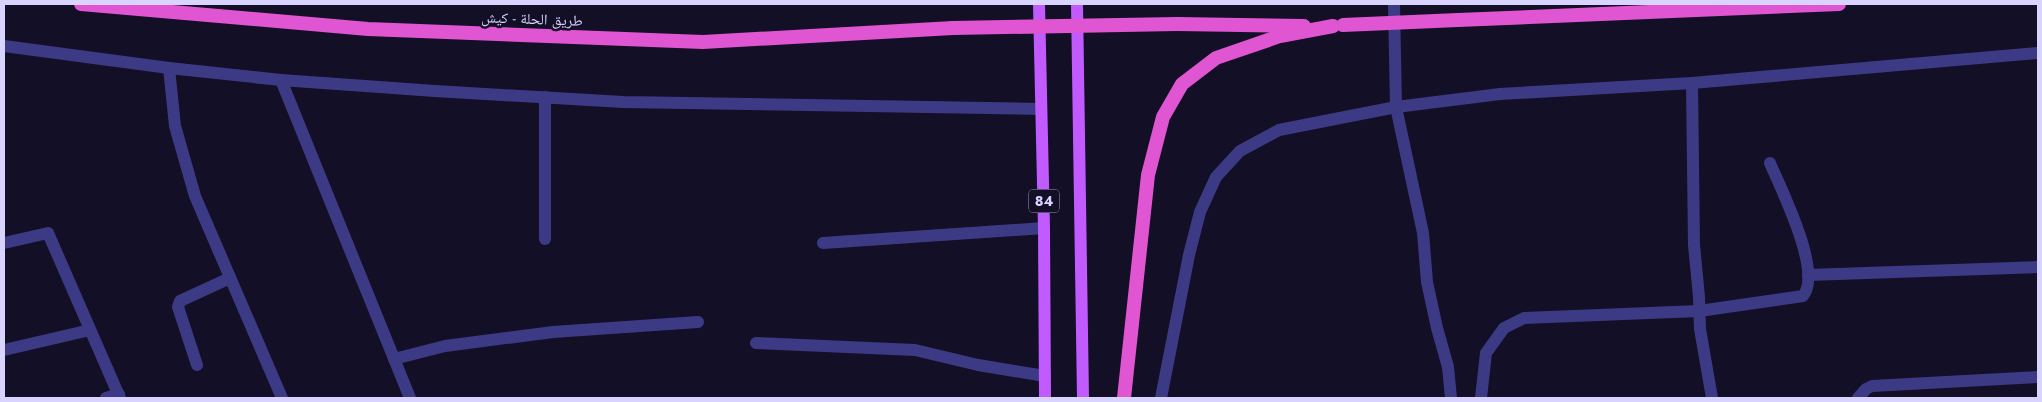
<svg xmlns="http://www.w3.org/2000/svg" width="2042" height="402" font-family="Jost,'Noto Naskh Arabic',sans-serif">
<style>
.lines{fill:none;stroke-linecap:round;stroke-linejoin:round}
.minor{stroke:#3d3a85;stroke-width:12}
.primary{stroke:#c25bff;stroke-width:12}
.trunk{stroke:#e055d1;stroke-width:14}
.trunk-bridge{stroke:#e055d1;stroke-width:14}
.labels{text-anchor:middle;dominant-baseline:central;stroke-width:5;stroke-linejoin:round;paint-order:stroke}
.shield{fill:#130f26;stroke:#9e99be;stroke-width:1}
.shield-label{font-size:14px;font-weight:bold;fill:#d9d4ff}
.street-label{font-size:15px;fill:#d9d4ff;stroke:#130f26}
</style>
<rect width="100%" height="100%" fill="#130f26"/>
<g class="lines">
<g class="minor">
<polyline points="1394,4 1396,107 1423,233 1427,282 1437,328 1448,367 1451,398"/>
<polyline points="4,46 169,68 281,80 435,91 623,102 1041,109"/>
<polyline points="169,68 175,126 195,196 282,398"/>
<polyline points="281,80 410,398"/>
<polyline points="1692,83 1694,245 1699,297 1700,329 1712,398"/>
<polyline points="545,239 545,97"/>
<polyline points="4,243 48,233 120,398"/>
<polyline points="823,243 1044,228"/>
<polyline points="1808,275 2038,267"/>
<polyline points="756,343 915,350 978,365 1045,376"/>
<polyline points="4,350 90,330"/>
<polyline points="394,359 445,346 553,332 698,322"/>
<polyline points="197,365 178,307 180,301 230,278"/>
<polyline points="106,398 119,394"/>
<polyline points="1161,398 1189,255 1200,212 1216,177 1240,151 1279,130 1396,107 1500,94 1692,83 2038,53"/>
<path d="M1481,398L1486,353L1504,328L1524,318L1699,311L1803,296C1823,272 1781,189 1770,163"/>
<polyline points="1858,398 1866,389 1872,386 2038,377"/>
</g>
<g class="primary">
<polyline points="1039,4 1044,228 1045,398"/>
<polyline points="1077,4 1083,398"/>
</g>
<g class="trunk">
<polyline points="81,4 368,29 703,42 953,28"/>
<polyline points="1458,20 1839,4"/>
<polyline points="1177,24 1304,26"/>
<polyline points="1124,398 1148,175 1163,117 1182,84 1216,58 1280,36 1333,26"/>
</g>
<g class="trunk-bridge">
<polyline points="1343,25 1458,20"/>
<polyline points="953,28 1177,24"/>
</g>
</g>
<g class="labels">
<rect class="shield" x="1029" y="189.5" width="30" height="23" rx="4"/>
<g class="shield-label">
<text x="1044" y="201">84</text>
</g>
<g class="street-label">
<text transform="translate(532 19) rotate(2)">طريق الحلة - كيش</text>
</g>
</g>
<rect width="2042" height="402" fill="none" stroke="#d9d4ff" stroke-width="10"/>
</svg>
